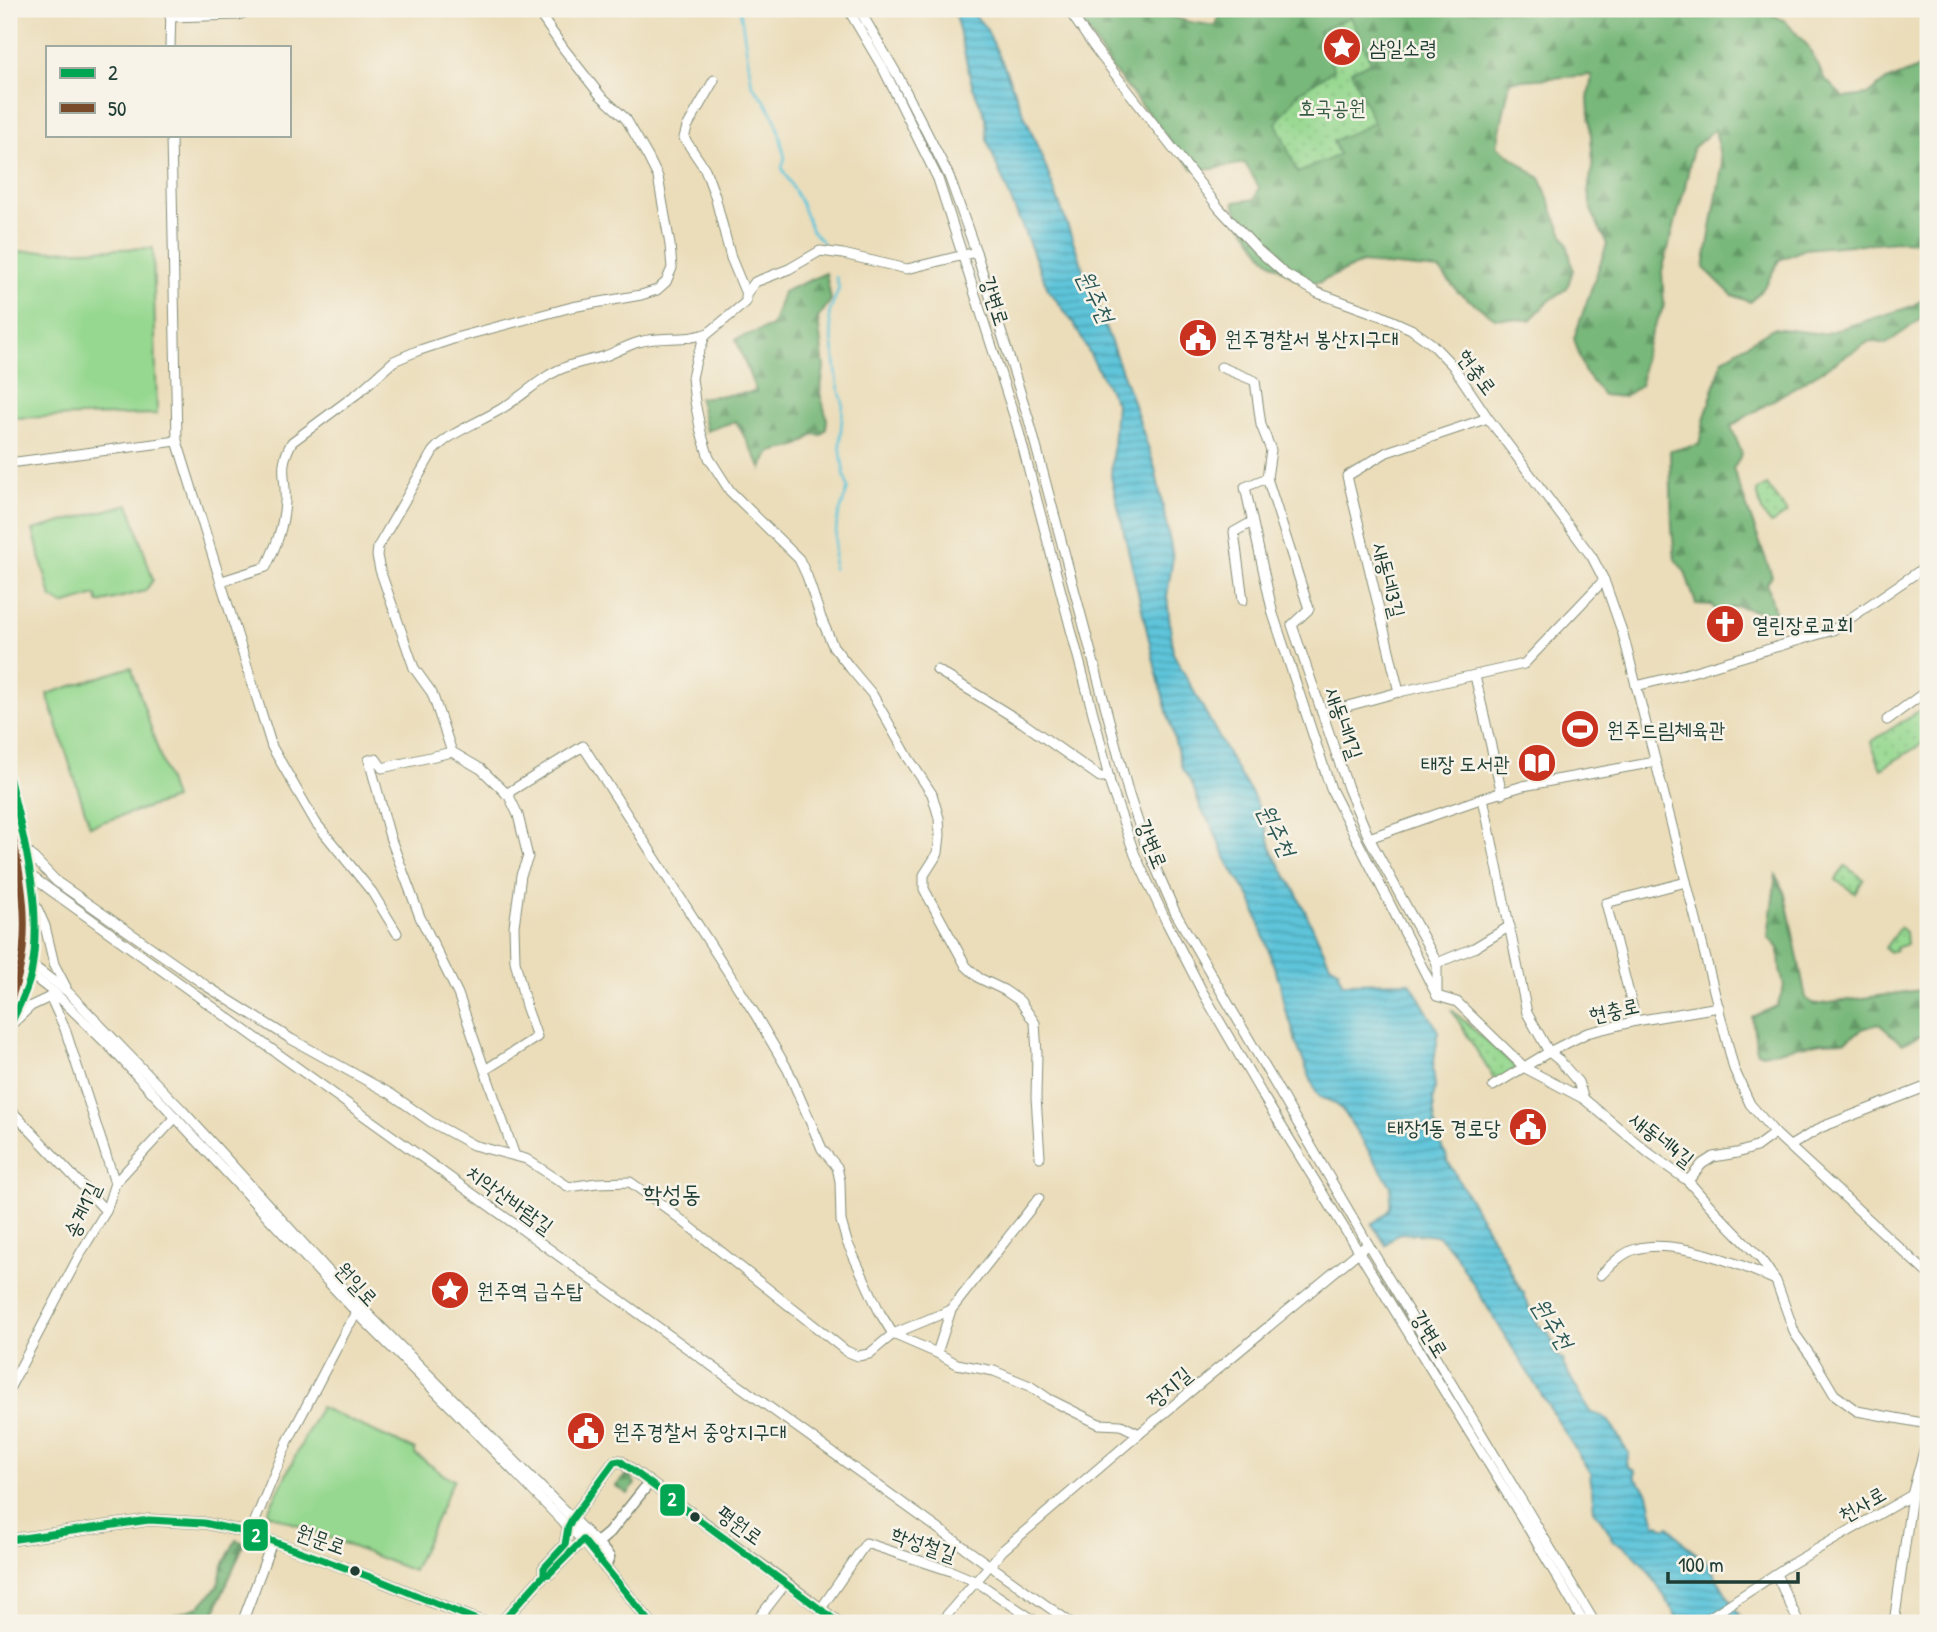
<svg xmlns="http://www.w3.org/2000/svg" width="1937" height="1632" font-family="'Patrick Hand','Poor Story',sans-serif">
<style>
.green{fill:#96d890;stroke:#5a8a62;stroke-width:2}
.forest{fill:url(#forest-firs);stroke:#4c7a57;stroke-width:2;fill-rule:evenodd}
.park{fill:url(#park-dots);stroke:#5a8a62;stroke-width:2}
.water{fill:url(#water-rules);stroke:#3e8187;stroke-width:2}
.lines{fill:none;stroke-linecap:round;stroke-linejoin:round}
.stream{stroke:#5ec5da;stroke-width:2.5}
.minor-casing{stroke:#858d77;stroke-width:11}
.major-casing{stroke:#858d77;stroke-width:13}
.minor{stroke:#fff;stroke-width:9}
.major{stroke:#fff;stroke-width:10}
.minor-bridge-casing{stroke:#858d77;stroke-width:11;stroke-linecap:butt}
.minor-bridge{stroke:#fff;stroke-width:9}
.bus-1-casing{stroke:#f7f3e8;stroke-width:12}
.bus-2-casing{stroke:#f7f3e8;stroke-width:12}
.bus-1{stroke:#00a651;stroke-width:7}
.bus-2{stroke:#7a4b2a;stroke-width:7}
.bus-dot{fill:#1f3d34;stroke:#f7f3e8;stroke-width:2.5}
.labels{text-anchor:middle;dominant-baseline:central;stroke-width:5;stroke-linejoin:round;paint-order:stroke}
.poi-label{font-size:21px;fill:#1f3d34;stroke:#f7f3e8;text-anchor:start}
.park-label{font-size:21px;fill:#375c46;stroke:#f7f3e8}
.street-label{font-size:21px;fill:#1f3d34;stroke:#f7f3e8}
.water-label{font-size:23px;font-style:italic;fill:#2c5855;stroke:#f7f3e8}
.quarter-label{font-size:24px;fill:#1f3d34;stroke:#f7f3e8}
.line-badge{stroke:#f7f3e8;stroke-width:2.5}
.badge-label{font-size:19px;text-anchor:middle;font-weight:bold;fill:#fff}
</style>
<defs>
<pattern id="forest-firs" width="22" height="20" patternUnits="userSpaceOnUse" patternTransform="scale(1.75)"><rect width="22" height="20" fill="#78b87a"/><path d="M5 1l3.5 6h-7zM16 11l3.5 6h-7z" fill="#629765"/></pattern>
<pattern id="park-dots" width="8" height="8" patternUnits="userSpaceOnUse" patternTransform="scale(1.75)"><rect width="8" height="8" fill="#96d890"/><path d="M2 2h.1M6 6h.1" fill="none" stroke="#81ba7d" stroke-width="1.8" stroke-linecap="round"/></pattern>
<pattern id="water-rules" width="6" height="5" patternUnits="userSpaceOnUse" patternTransform="scale(1.75)"><rect width="6" height="5" fill="#5ec5da"/><path d="M0 2.5h6" fill="none" stroke="#4da1b2"/></pattern>
</defs>
<rect width="100%" height="100%" fill="#f7f3e8"/>
<filter id="ink" filterUnits="userSpaceOnUse"><feTurbulence type="fractalNoise" baseFrequency=".0143" numOctaves="2"/><feDisplacementMap in="SourceGraphic" scale="14" xChannelSelector="R" yChannelSelector="G"/><feConvolveMatrix kernelMatrix="1 2 1 2 8 2 1 2 1" color-interpolation-filters="sRGB"/></filter>
<filter id="wash" filterUnits="userSpaceOnUse"><feTurbulence type="fractalNoise" baseFrequency=".00686" numOctaves="4" result="noise"/><feDisplacementMap in="SourceGraphic" scale="28" xChannelSelector="R" yChannelSelector="G"/><feGaussianBlur stdDeviation="1.57" result="paint"/><feColorMatrix in="noise" values="0 0 0 0 0 0 0 0 0 0 0 0 0 0 0 0 0 1.4 0 .05"/><feComposite in="paint" operator="in"/></filter>
<g filter="url(#wash)">
<rect width="100%" height="100%" fill="#ebddba"/>
<g class="green">
<polygon points="153,248 157,414 9,418 9,252"/>
<polygon points="129,504 153,580 145,591 99,603 96,595 63,605 51,597 33,530"/>
<polygon points="131,667 174,799 90,826 47,694"/>
<polygon points="320,1407 415,1450 415,1454 447,1477 454,1479 413,1571 267,1513"/>
</g>
<g class="forest">
<path d="M1079,9H1144L1190,22L1216,26L1221,9H1762L1785,21L1808,46L1824,78L1844,98L1867,95L1884,82L1928,64V242L1897,241L1805,249L1779,260L1766,285L1750,302L1732,295L1704,268L1722,167L1715,129L1693,148L1685,187L1662,271L1664,306L1651,334L1644,356L1641,385L1624,397L1603,395L1584,371L1574,338L1607,244L1592,212L1588,192L1593,162L1588,99L1592,75L1510,81L1497,146L1541,179L1555,217L1567,243L1573,270L1567,288L1548,302L1530,320L1495,318L1458,292L1440,270L1361,263L1318,283L1296,279L1268,260L1239,221L1234,202L1255,199L1259,187L1245,163L1212,169H1193L1108,64L1084,24ZM1334,70L1333,141L1339,155L1301,91Z"/>
<path d="M826,273L831,300L818,318L824,368L820,393L827,419L826,429L821,435L813,434C807,440 802,445 793,447C774,453 769,446 762,469L736,421L706,431L699,398L756,392L736,339L772,326L783,292Z"/>
<polygon points="1928,296 1928,314 1886,344 1870,341 1731,426 1742,454 1733,469 1772,576 1767,583 1775,613 1759,612 1737,606 1717,612 1712,605 1696,604 1685,572 1675,559 1672,528 1670,450 1699,445 1705,417 1723,359 1773,328 1823,334 1913,306"/>
<polygon points="1776,875 1785,894 1806,998 1814,1005 1928,989 1928,1032 1902,1044 1879,1024 1864,1028 1846,1041 1821,1042 1762,1054 1757,1052 1752,1017 1777,1006 1784,986 1780,969 1779,949 1768,937"/>
<polygon points="625,1476 630,1476 635,1484 628,1494 616,1486"/>
<polygon points="236,1540 244,1543 210,1623 97,1623 89,1616 162,1619 199,1607 218,1586 223,1565"/>
</g>
<g class="park">
<polygon points="1351,17 1371,62 1351,71 1374,123 1333,141 1339,155 1298,173 1276,123 1301,91 1334,70 1319,31"/>
<polygon points="1767,485 1787,513 1771,524 1762,512 1757,491"/>
<polygon points="1928,705 1928,746 1925,742 1881,769 1871,742"/>
<polygon points="1845,866 1864,879 1855,893 1836,880"/>
<polygon points="1900,927 1906,932 1907,944 1896,948 1896,950 1889,952 1885,948"/>
<polygon points="1451,1009 1517,1068 1496,1082"/>
</g>
<path class="water" d="M954,9H969L986,28L1003,64L1042,157L1082,265L1086,282L1100,313L1131,396L1155,468L1173,557L1167,596L1173,653L1239,774L1251,792L1261,812L1273,853L1297,894L1330,964L1338,969L1342,983L1410,982L1439,1032L1433,1067L1435,1088L1433,1099L1435,1124L1443,1151L1446,1154L1447,1160L1502,1254L1522,1292H1524V1297L1539,1326L1547,1330L1552,1341L1556,1345L1552,1351L1564,1361L1563,1364L1587,1407L1591,1413C1617,1417 1614,1437 1629,1453L1627,1461L1628,1467L1635,1471V1478C1648,1492 1648,1490 1651,1508C1652,1515 1655,1518 1655,1525L1659,1524L1665,1528L1669,1526C1680,1539 1689,1551 1705,1559L1744,1623H1680C1666,1600 1641,1549 1614,1542L1610,1533L1594,1510L1590,1473L1452,1250L1438,1236L1417,1234L1401,1233L1395,1235L1386,1245L1372,1224L1387,1212L1390,1207L1391,1186L1344,1112L1335,1103L1320,1097L1316,1092L1296,1043L1292,1026L1285,1010L1280,984L1251,899L1228,863L1212,826L1202,811L1192,784L1182,768L1156,670L1111,476L1116,403L1074,324L1048,289L997,166L987,140L986,118L972,85Z"/>
<g class="lines">
<g class="stream">
<polyline points="740,9 752,85 765,101 777,123 785,158 782,168 801,203 812,231 824,244"/>
<polyline points="833,569 837,520 848,488 844,474 840,444 843,403 838,385 829,314 839,288 836,277"/>
</g>
</g>
</g>
<g filter="url(#ink)">
<g class="lines">
<g class="minor-casing">
<g id="minor">
<polyline points="848,9 884,70 938,179 1017,425 1099,736 1111,787 1135,855 1166,921 1202,991 1263,1096 1530,1531 1584,1623"/>
<polyline points="859,9 898,76 949,176 976,252 1029,420 1129,795 1145,843 1175,912 1368,1244 1595,1623"/>
<polyline points="1068,9 1094,47 1219,208 1258,250 1285,274 1318,293 1382,316 1411,329 1432,344 1453,366 1488,418 1592,557 1604,580 1623,634 1734,1069 1750,1104 1775,1133 1928,1274"/>
<polyline points="170,17 238,15 255,9"/>
<polyline points="170,47 171,9"/>
<polyline points="714,80 687,127 684,138 705,169 715,196 731,258 746,294"/>
<polyline points="171,135 177,441 272,747 316,823 372,892 397,933"/>
<polyline points="976,252 907,269 843,254 820,251 789,269 755,282 746,294 746,302 705,336 696,360 692,378 695,402 701,432 709,458 730,491 799,559 807,576 821,618 833,646 851,669 872,694 909,759 932,794 939,818 940,835 938,853 924,875 924,889 966,966 979,978 1004,990 1020,1001 1035,1023 1037,1053 1036,1097 1040,1157"/>
<polyline points="1221,367 1255,381 1261,425 1271,450 1267,478 1309,609 1292,625 1348,788 1369,838 1437,963 1437,996"/>
<polyline points="9,463 177,441"/>
<polyline points="1267,478 1245,487 1273,614 1331,789 1436,994"/>
<path d="M222,581L266,567C277,544 283,528 285,502C287,476 277,469 292,442L358,393L394,361L417,351L459,337L572,307L641,295L657,290L666,282L672,268L670,245L658,177L648,157L626,119L600,95L564,49L536,9"/>
<polyline points="1243,600 1234,532 1252,522"/>
<polyline points="937,670 1023,723 1100,777 1109,777"/>
<polyline points="1475,676 1502,794"/>
<polyline points="1636,686 1685,674 1833,630 1928,565"/>
<polyline points="1399,692 1347,476 1387,452 1488,418"/>
<polyline points="1322,713 1399,692 1524,664 1604,580"/>
<polyline points="1887,720 1928,690"/>
<polyline points="369,760 390,837 420,917 458,994 515,1156"/>
<polyline points="369,760 376,759 382,768 452,752"/>
<path d="M9,776C24,840 44,907 31,973C27,992 16,1011 9,1029"/>
<polyline points="506,794 583,746 755,1014 788,1070 822,1149 837,1167 840,1181 841,1221 847,1242 880,1313 893,1334 937,1353 957,1364 994,1371 1030,1386 1049,1399 1099,1424 1121,1425 1139,1434"/>
<polyline points="1483,798 1527,1013 1549,1052 1559,1060 1578,1082 1584,1099 1650,1154 1688,1181 1711,1207 1760,1258 1776,1281 1795,1334 1815,1362 1834,1394 1857,1411 1928,1424"/>
<polyline points="1369,838 1483,798 1523,786 1655,762"/>
<polyline points="28,852 57,882 208,987 291,1039 391,1094 431,1122 473,1145 526,1159 569,1187 597,1183 630,1182 665,1207 846,1351 858,1356 869,1354 893,1334 951,1310"/>
<polyline points="9,857 18,957 17,967 9,987"/>
<polyline points="60,897 990,1566"/>
<polyline points="36,906 45,926 54,964 66,987"/>
<polyline points="9,954 32,965 68,992 183,1111 361,1307 597,1543"/>
<polyline points="1437,963 1474,948 1510,926"/>
<polyline points="9,964 31,975 56,994 112,1049 356,1312 456,1412 568,1527 583,1540 589,1541"/>
<polyline points="1437,996 1457,1002 1525,1068 1584,1099"/>
<polyline points="1636,1021 1606,903 1686,882"/>
<polyline points="14,1022 31,1006 54,995"/>
<path d="M485,1070L537,1037L526,1006L515,961L514,926L521,875L528,857L518,815L509,796L481,769L452,752L432,693L414,668L380,570L377,556L378,547L433,451C452,431 478,423 501,409C518,399 532,386 549,375C567,364 585,362 605,356C616,352 628,345 639,342C662,335 686,342 708,333"/>
<polyline points="1493,1086 1549,1052 1587,1033 1636,1021 1719,1007"/>
<polyline points="9,1108 106,1211"/>
<polyline points="1790,1146 1822,1127 1928,1086"/>
<polyline points="1688,1181 1702,1164 1713,1157 1737,1153 1756,1147 1775,1133"/>
<polyline points="115,1183 176,1117"/>
<path d="M1601,1275C1610,1266 1623,1252 1636,1249C1674,1238 1741,1264 1775,1280"/>
<polyline points="937,1353 951,1310 1039,1198"/>
<polyline points="9,1389 80,1254 106,1211 115,1183 65,1029 50,996"/>
<polyline points="250,1533 288,1441 347,1328 360,1309"/>
<polyline points="995,1569 1071,1623"/>
<polyline points="1776,1574 1799,1623"/>
<polyline points="820,1610 866,1543 951,1571 977,1582 1038,1623"/>
<polyline points="242,1623 272,1542"/>
<polyline points="755,1623 786,1583"/>
<polyline points="940,1623 1003,1550 1139,1434 1368,1244"/>
<polyline points="1701,1623 1786,1567 1912,1495"/>
<polyline points="1894,1623 1912,1495 1928,1436"/>
</g>
</g>
<g class="major-casing">
<g id="major">
<polyline points="9,1540 149,1520 204,1523 250,1533 381,1581 479,1621 489,1623"/>
<polyline points="605,1567 609,1557 597,1543 609,1533 649,1483"/>
<polyline points="544,1575 544,1568 565,1545 568,1527 572,1519 614,1462 620,1461 786,1583 839,1623"/>
<polyline points="501,1623 544,1575 549,1574 583,1540 651,1623"/>
</g>
</g>
<use href="#minor" class="minor"/>
<use href="#major" class="major"/>
<g class="minor-bridge-casing">
<polyline id="minor-bridge" points="9,860 60,897"/>
</g>
<use href="#minor-bridge" class="minor-bridge"/>
<g class="bus-1-casing">
<g id="bus-1">
<path d="M9,776C24,840 44,908 31,974C27,993 16,1011 9,1029"/>
<polyline points="9,1540 149,1520 204,1523 250,1533 381,1581 479,1621 489,1623"/>
<polyline points="544,1575 544,1568 565,1545 568,1527 572,1519 614,1462 620,1461 839,1623"/>
<polyline points="501,1623 544,1575 549,1574 583,1540 651,1623"/>
</g>
</g>
<g class="bus-2-casing">
<path id="bus-2" d="M9,820C23,880 35,945 9,1003"/>
</g>
<use href="#bus-1" class="bus-1"/>
<use href="#bus-2" class="bus-2"/>
</g>
</g>
<defs>
<g id="sight-disc" transform="scale(2.0125)"><circle r="9.5" fill="#c8321e" stroke="#f7f3e8"/><path d="M0-6L1.8-2.2L6-1.7L2.9 1.2L3.7 5.4L0 3.3L-3.7 5.4L-2.9 1.2L-6-1.7L-1.8-2.2Z" fill="#fff"/></g>
<g id="civic-disc" transform="scale(2.0125)"><circle r="9.5" fill="#c8321e" stroke="#f7f3e8"/><path d="M-.6-6.5H3V-4.5H.6V-3L4-1V1h2V6H-6V1h2V-1L-.6-3ZM-1.2 2.5V6h2.4V2.5Z" fill="#fff"/></g>
<g id="church-disc" transform="scale(2.0125)"><circle r="9.5" fill="#c8321e" stroke="#f7f3e8"/><path d="M-1.2-6h2.4v3.5h3.3v2.4h-3.3V6h-2.4V-.1h-3.3v-2.4h3.3Z" fill="#fff"/></g>
<g id="stadium-disc" transform="scale(2.0125)"><circle r="9.5" fill="#c8321e" stroke="#f7f3e8"/><path d="M0-5a6.5 5 0 1 0 0 10a6.5 5 0 1 0 0-10ZM-3.5-1.8h7v3.6h-7Z" fill="#fff"/></g>
<g id="library-disc" transform="scale(2.0125)"><circle r="9.5" fill="#c8321e" stroke="#f7f3e8"/><path d="M-6-4Q-3-5.5-.7-3.5V5Q-3 3-6 4ZM6-4Q3-5.5 .7-3.5V5Q3 3 6 4Z" fill="#fff"/></g>
</defs>
<g fill-rule="evenodd">
<use href="#sight-disc" x="1342" y="47"/>
<use href="#civic-disc" x="1198" y="338"/>
<use href="#church-disc" x="1725" y="624"/>
<use href="#stadium-disc" x="1580" y="729"/>
<use href="#library-disc" x="1537" y="763"/>
<use href="#civic-disc" x="1528" y="1127"/>
<use href="#sight-disc" x="450" y="1290"/>
<use href="#civic-disc" x="586" y="1431"/>
</g>
<g class="bus-dot">
<circle cx="695" cy="1517" r="6"/>
<circle cx="355" cy="1571" r="6"/>
</g>
<g class="labels">
<g class="poi-label">
<text x="1369" y="47">삼일소령</text>
<text x="1225" y="338">원주경찰서 봉산지구대</text>
<text x="1752" y="624">열린장로교회</text>
<text x="1607" y="729">원주드림체육관</text>
<text x="1510" y="763" text-anchor="end">태장 도서관</text>
<text x="1501" y="1127" text-anchor="end">태장1동 경로당</text>
<text x="477" y="1290">원주역 급수탑</text>
<text x="613" y="1431">원주경찰서 중앙지구대</text>
</g>
<g class="park-label">
<text x="1332" y="107">호국공원</text>
</g>
<g class="street-label">
<text transform="translate(995 301) rotate(72)">강변로</text>
<text transform="translate(1477 372) rotate(53)">현충로</text>
<text transform="translate(1389 580) rotate(76)">새동네3길</text>
<text transform="translate(1344 723) rotate(71)">새동네1길</text>
<text transform="translate(1152 844) rotate(68)">강변로</text>
<text transform="translate(1614 1010) rotate(-13)">현충로</text>
<text transform="translate(1662 1139) rotate(38)">새동네4길</text>
<text transform="translate(510 1199) rotate(36)">치악산바람길</text>
<text transform="translate(82 1210) rotate(-65)">송계1길</text>
<text transform="translate(357 1284) rotate(47)">원일로</text>
<text transform="translate(1430 1334) rotate(59)">강변로</text>
<text transform="translate(1169 1387) rotate(-40)">정지길</text>
<text transform="translate(1862 1504) rotate(-30)">천사로</text>
<text transform="translate(740 1525) rotate(36)">평원로</text>
<text transform="translate(321 1539) rotate(20)">원문로</text>
<text transform="translate(924 1544) rotate(19)">학성철길</text>
</g>
<g class="water-label">
<text transform="translate(1096 296) rotate(64)">원주천</text>
<text transform="translate(1277 830) rotate(63)">원주천</text>
<text transform="translate(1553 1323) rotate(58)">원주천</text>
</g>
<g class="quarter-label">
<text x="672" y="1193">학성동</text>
</g>
</g>
<g class="line-badge">
<rect x="659" y="1483" width="27" height="34" rx="7" fill="#00a651"/>
<rect x="242" y="1518" width="27" height="34" rx="7" fill="#00a651"/>
</g>
<g class="badge-label">
<text x="672" y="1506">2</text>
<text x="256" y="1542">2</text>
</g>
<rect width="1937" height="1632" fill="none" stroke="#f7f3e8" stroke-width="35"/>
<rect x="46" y="46" width="245" height="91" fill="#f7f3e8" stroke="#a1aaa0" stroke-width="2"/>
<rect x="60" y="68" width="35" height="10" fill="#00a651" stroke="#a1aaa0" stroke-width="2"/>
<text x="108" y="80" font-size="21" fill="#1f3d34">2</text>
<rect x="60" y="103" width="35" height="10" fill="#7a4b2a" stroke="#a1aaa0" stroke-width="2"/>
<text x="108" y="116" font-size="21" fill="#1f3d34">50</text>
<path d="M1668 1572v10h130v-10" fill="none" stroke="#1f3d34" stroke-width="3.5"/>
<text x="1678" y="1572" font-size="21" fill="#1f3d34" stroke="#f7f3e8" stroke-width="5" paint-order="stroke">100 m</text>
</svg>
